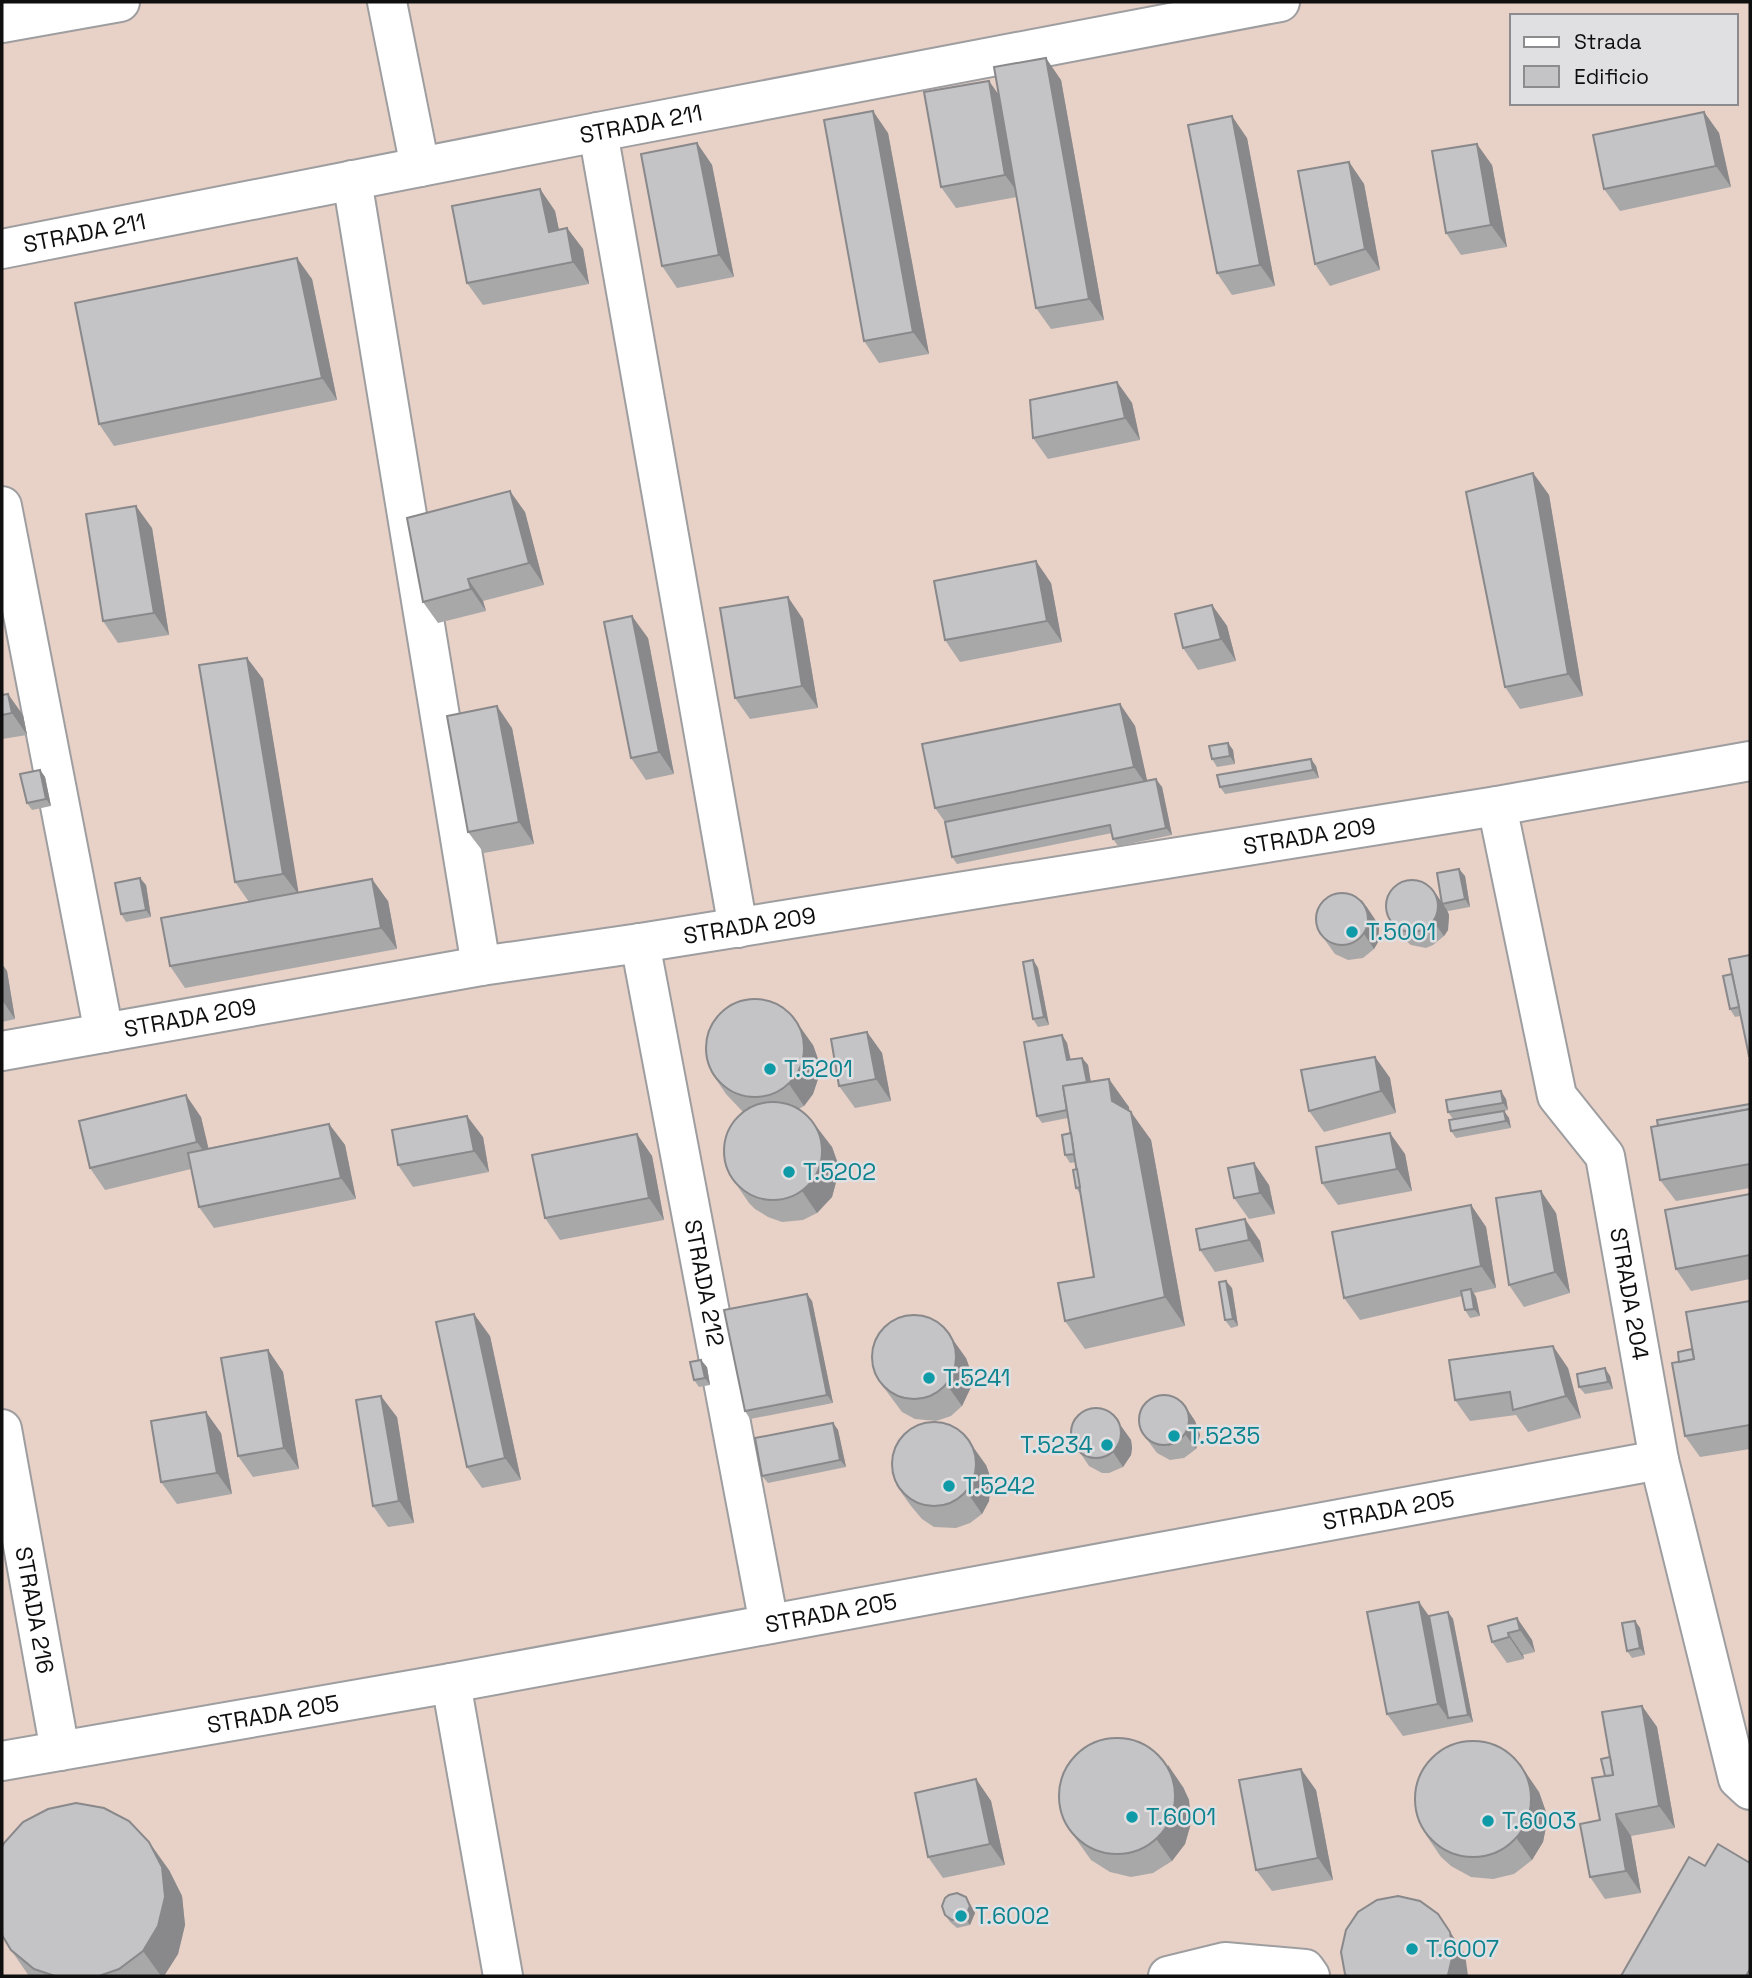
<svg xmlns="http://www.w3.org/2000/svg" width="1752" height="1978" font-family="'Space Grotesk',sans-serif">
<style>
.industrial{fill:#e8d1c7;fill-rule:evenodd}
.lines{fill:none;stroke-linecap:round;stroke-linejoin:round}
.minor-casing{stroke:#9e9ea0;stroke-width:42}
.minor{stroke:#fff;stroke-width:38}
.wall{fill:#a9a8a9}
.shaded-wall{fill:#89888a}
.building{fill:#c4c3c5;stroke:#89888a;stroke-width:2}
.culture-dot{fill:#0f9aa8;stroke:#e0e0e2;stroke-width:2.5}
.labels{text-anchor:middle;dominant-baseline:central;stroke-width:5;stroke-linejoin:round;paint-order:stroke}
.street-label{font-size:23px;fill:#0f0f0f;stroke:#e0e0e2}
.culture-label{font-size:23px;fill:#0d838f;stroke:#e0e0e2;text-anchor:start}
</style>
<rect width="100%" height="100%" fill="#e0e0e2"/>
<path class="industrial" d="M2,2H1750V1976H2ZM1512,16H1736V103H1512Z"/>
<g class="lines">
<g class="minor-casing">
<g id="minor">
<polyline points="387,2 420,167"/>
<polyline points="2,23 120,2"/>
<polyline points="598,132 738,928"/>
<polyline points="352,180 481,966"/>
<path id="s1" d="M2,249L598,132L1280,2"/>
<polyline points="2,506 104,1033"/>
<path id="s2" d="M1497,806L1557,1096L1605,1156L1659,1460L1738,1779L1750,1790"/>
<path id="s3" d="M640,943L769,1624"/>
<path id="s4" d="M2,1051L481,966L640,943L1497,806L1750,761"/>
<path id="s5" d="M2,1429L60,1751"/>
<polyline points="451,1683 503,1976"/>
<path id="s6" d="M2,1761L451,1683L1659,1460"/>
<polyline points="1168,1976 1225,1962 1305,1969 1310,1976"/>
</g>
</g>
<use href="#minor" class="minor"/>
</g>
<g class="wall">
<polygon points="1061,80 1104,320 1051,329 1036,308 1017,197 956,208 941,187 999,95"/>
<polygon points="1704,112 1719,133 1731,187 1620,211 1604,189"/>
<polygon points="888,133 929,354 879,363 864,341"/>
<polygon points="1247,138 1275,286 1232,295 1217,273"/>
<polygon points="697,143 712,165 734,277 677,288 662,266"/>
<polygon points="1349,162 1364,184 1380,270 1330,286 1315,264"/>
<polygon points="1492,165 1507,247 1461,255 1446,233"/>
<polygon points="540,189 555,211 559,230 567,228 583,249 589,284 483,305 467,283"/>
<polygon points="312,279 337,400 114,446 99,424"/>
<polygon points="1117,382 1132,403 1140,440 1048,459 1033,438"/>
<polygon points="1533,473 1549,495 1583,696 1520,709 1505,687"/>
<polygon points="525,512 544,585 483,601 486,611 438,623 423,602"/>
<polygon points="152,528 169,635 118,643 103,621"/>
<polygon points="1051,583 1062,642 960,662 945,640"/>
<polygon points="1212,605 1227,626 1236,661 1198,670 1183,648"/>
<polygon points="803,619 818,708 750,719 735,698"/>
<polygon points="648,638 674,774 646,780 631,758"/>
<polygon points="247,658 263,679 298,893 388,901 397,949 185,988 170,966 249,902 235,882"/>
<polygon points="2,695 23,715 27,735 2,739"/>
<polygon points="1120,704 1135,726 1147,781 1162,787 1172,835 1118,846 1113,839 1112,833 957,864 952,857 945,822 935,808"/>
<polygon points="512,728 534,844 484,853 468,832"/>
<polygon points="1228,743 1233,750 1235,764 1217,767 1212,759"/>
<polygon points="1316,766 1319,778 1225,794 1220,787"/>
<polygon points="40,770 45,777 51,806 32,810 27,803"/>
<polygon points="1465,876 1470,907 1448,911 1447,910 1449,915 1448,930 1444,936 1433,945 1426,948 1411,945 1401,937 1391,923 1432,888 1442,903"/>
<polygon points="146,885 151,917 126,922 121,914"/>
<polygon points="1362,900 1376,921 1379,928 1378,942 1374,949 1363,958 1348,960 1335,954 1317,929"/>
<polygon points="1750,955 1750,1059 1749,1056 1740,1016 1735,1017 1730,1009 1732,974"/>
<polygon points="1033,960 1038,968 1049,1025 1038,1027 1033,1019"/>
<polygon points="2,964 7,971 15,1019 2,1022"/>
<polygon points="867,1032 882,1053 891,1101 855,1108 839,1086"/>
<polygon points="1062,1035 1067,1043 1071,1060 1082,1058 1088,1065 1091,1082 1129,1107 1129,1111 1151,1140 1185,1326 1085,1349 1065,1321 1094,1277 1081,1195 1076,1188 1077,1169 1076,1162 1070,1163 1065,1155 1071,1133 1068,1118 1042,1123 1037,1116"/>
<polygon points="813,1045 818,1059 820,1073 813,1094 804,1106 799,1109 832,1147 837,1161 838,1175 832,1197 817,1213 803,1220 782,1222 768,1217 755,1209 749,1203 734,1181 743,1112 726,1094 711,1072"/>
<polygon points="1375,1057 1390,1078 1396,1113 1324,1132 1309,1111"/>
<polygon points="1506,1099 1508,1110 1504,1111 1509,1118 1511,1128 1456,1138 1451,1131 1453,1119 1448,1112"/>
<polygon points="1750,1104 1750,1188 1676,1201 1660,1180"/>
<polygon points="201,1117 208,1148 329,1124 345,1145 356,1199 214,1228 199,1207 191,1169 105,1190 90,1168"/>
<polygon points="637,1135 652,1156 664,1220 560,1240 545,1218"/>
<polygon points="483,1137 489,1172 413,1187 398,1165"/>
<polygon points="1405,1154 1412,1191 1338,1205 1322,1183"/>
<polygon points="1269,1185 1275,1214 1249,1219 1234,1198"/>
<polygon points="1750,1194 1750,1279 1691,1291 1676,1269"/>
<polygon points="1471,1205 1486,1227 1496,1288 1474,1293 1476,1297 1480,1316 1470,1318 1465,1310 1462,1296 1360,1320 1344,1298"/>
<polygon points="1556,1213 1570,1293 1524,1307 1509,1285"/>
<polygon points="1196,1229 1260,1241 1264,1262 1215,1272 1200,1250"/>
<polygon points="1232,1288 1238,1326 1231,1328 1225,1320"/>
<polygon points="812,1301 833,1403 750,1419 745,1411"/>
<polygon points="1750,1301 1750,1449 1700,1457 1685,1436 1679,1362 1692,1349"/>
<polygon points="490,1336 521,1480 482,1488 467,1467"/>
<polygon points="268,1350 283,1372 299,1469 253,1477 238,1456"/>
<polygon points="966,1358 971,1372 971,1387 962,1406 951,1416 936,1421 915,1419 902,1412 876,1377"/>
<polygon points="707,1367 710,1385 699,1387 694,1380"/>
<polygon points="1568,1368 1581,1418 1528,1432 1516,1415 1470,1421 1455,1400"/>
<polygon points="1610,1376 1613,1389 1585,1394 1579,1387"/>
<polygon points="1185,1406 1195,1421 1200,1435 1196,1449 1184,1458 1170,1460 1157,1453 1140,1430"/>
<polygon points="1112,1414 1131,1440 1132,1448 1131,1455 1123,1467 1109,1473 1102,1473 1089,1466 1073,1442"/>
<polygon points="397,1417 414,1523 388,1527 373,1506"/>
<polygon points="833,1423 838,1430 846,1467 768,1483 762,1476"/>
<polygon points="221,1433 232,1494 177,1504 161,1482"/>
<polygon points="986,1465 991,1479 989,1501 982,1514 970,1523 956,1528 934,1527 922,1519 911,1506 896,1485"/>
<polygon points="1448,1612 1453,1619 1473,1722 1403,1736 1387,1714 1429,1616"/>
<polygon points="1517,1618 1532,1640 1535,1652 1523,1655 1524,1659 1507,1663 1492,1642"/>
<polygon points="1635,1621 1640,1628 1645,1655 1632,1658 1627,1651"/>
<polygon points="1642,1706 1657,1727 1675,1828 1631,1836 1641,1893 1605,1899 1590,1877 1600,1820 1605,1776 1610,1757"/>
<polygon points="976,1779 991,1801 1005,1865 943,1878 928,1857"/>
<polygon points="1183,1787 1189,1800 1191,1823 1185,1844 1172,1861 1153,1873 1131,1877 1110,1872 1091,1860 1066,1825"/>
<polygon points="1316,1790 1333,1880 1272,1891 1256,1870"/>
<polygon points="1539,1792 1546,1812 1546,1827 1543,1842 1532,1860 1514,1874 1493,1879 1471,1877 1451,1866 1441,1857 1426,1835"/>
<polygon points="169,1870 182,1896 185,1925 178,1954 164,1976 29,1976 11,1950"/>
<polygon points="966,1897 975,1913 970,1925 957,1928 950,1922 945,1915"/>
</g>
<g class="shaded-wall">
<polygon points="1046,58 1061,80 1104,320 1089,299"/>
<polygon points="989,81 1004,102 1021,197 1005,175"/>
<polygon points="873,111 888,133 929,354 913,332"/>
<polygon points="1704,112 1719,133 1731,187 1716,166"/>
<polygon points="1232,116 1247,138 1275,286 1260,265"/>
<polygon points="697,143 712,165 734,277 719,255"/>
<polygon points="1477,144 1492,165 1507,247 1491,225"/>
<polygon points="1349,162 1364,184 1380,270 1365,249"/>
<polygon points="540,189 555,211 564,254 549,232"/>
<polygon points="567,228 583,249 589,284 573,262"/>
<polygon points="297,258 312,279 337,400 322,378"/>
<polygon points="1117,382 1132,403 1140,440 1125,418"/>
<polygon points="1533,473 1549,495 1583,696 1568,674"/>
<polygon points="510,491 525,512 544,585 529,563"/>
<polygon points="136,506 152,528 169,635 154,613"/>
<polygon points="1036,561 1051,583 1062,642 1047,621"/>
<polygon points="468,579 483,601 486,611 471,589"/>
<polygon points="788,597 803,619 818,708 802,686"/>
<polygon points="1212,605 1227,626 1236,661 1221,639"/>
<polygon points="632,616 648,638 674,774 659,752"/>
<polygon points="247,658 263,679 299,895 283,874"/>
<polygon points="8,694 23,715 27,735 12,713"/>
<polygon points="1120,704 1135,726 1149,789 1134,767"/>
<polygon points="497,706 512,728 534,844 519,822"/>
<polygon points="1228,743 1233,750 1235,764 1230,756"/>
<polygon points="1311,759 1316,766 1319,778 1313,770"/>
<polygon points="40,770 45,777 51,806 46,799"/>
<polygon points="1156,779 1162,787 1172,835 1166,828"/>
<polygon points="1459,869 1465,876 1470,907 1465,899"/>
<polygon points="140,878 146,885 151,917 146,910"/>
<polygon points="372,879 388,901 397,949 381,928"/>
<polygon points="1436,894 1447,910 1449,915 1448,930 1444,936 1434,922"/>
<polygon points="1366,906 1376,921 1379,928 1378,942 1374,949 1364,934"/>
<polygon points="1033,960 1038,968 1049,1025 1044,1017"/>
<polygon points="2,964 7,971 15,1019 2,1000"/>
<polygon points="798,1024 813,1045 818,1059 820,1073 813,1094 804,1106 789,1084"/>
<polygon points="867,1032 882,1053 891,1101 876,1079"/>
<polygon points="1062,1035 1067,1043 1072,1068 1067,1060"/>
<polygon points="1375,1057 1390,1078 1396,1113 1381,1091"/>
<polygon points="1082,1058 1088,1065 1092,1090 1087,1082"/>
<polygon points="1109,1079 1129,1107 1132,1130 1112,1101"/>
<polygon points="1501,1091 1506,1099 1508,1110 1503,1103"/>
<polygon points="186,1095 201,1117 212,1163 197,1142"/>
<polygon points="1504,1111 1509,1118 1511,1128 1506,1121"/>
<polygon points="1131,1112 1151,1140 1185,1326 1165,1297"/>
<polygon points="467,1116 483,1137 489,1172 474,1151"/>
<polygon points="329,1124 345,1145 356,1199 341,1178"/>
<polygon points="816,1126 832,1147 837,1161 838,1175 832,1197 817,1213 802,1191"/>
<polygon points="1390,1133 1405,1154 1412,1191 1397,1169"/>
<polygon points="637,1134 652,1156 664,1220 649,1198"/>
<polygon points="1254,1163 1269,1185 1275,1214 1260,1193"/>
<polygon points="1541,1191 1556,1213 1570,1293 1555,1272"/>
<polygon points="1471,1205 1486,1227 1496,1288 1481,1266"/>
<polygon points="1245,1219 1260,1241 1264,1262 1249,1240"/>
<polygon points="1226,1281 1232,1288 1238,1326 1233,1319"/>
<polygon points="1471,1289 1476,1297 1480,1316 1474,1309"/>
<polygon points="807,1294 812,1301 833,1403 827,1395"/>
<polygon points="474,1314 490,1336 521,1480 505,1458"/>
<polygon points="951,1337 966,1358 971,1372 971,1387 962,1406 947,1385"/>
<polygon points="1553,1346 1568,1368 1581,1418 1566,1396"/>
<polygon points="268,1350 283,1372 299,1469 284,1448"/>
<polygon points="701,1360 707,1367 710,1385 705,1378"/>
<polygon points="1605,1368 1610,1376 1613,1389 1608,1382"/>
<polygon points="381,1396 397,1417 414,1523 399,1501"/>
<polygon points="1185,1406 1195,1421 1200,1435 1196,1449 1185,1434"/>
<polygon points="206,1412 221,1433 232,1494 217,1473"/>
<polygon points="833,1423 838,1430 846,1467 840,1460"/>
<polygon points="1121,1426 1131,1440 1132,1448 1131,1455 1123,1467 1113,1452"/>
<polygon points="971,1444 986,1465 991,1479 989,1501 982,1514 967,1492"/>
<polygon points="1419,1602 1434,1623 1448,1718 1438,1704"/>
<polygon points="1448,1612 1453,1619 1473,1722 1468,1715"/>
<polygon points="1517,1618 1532,1640 1535,1652 1520,1630"/>
<polygon points="1635,1621 1640,1628 1645,1655 1640,1648"/>
<polygon points="1508,1633 1523,1655 1524,1659 1509,1637"/>
<polygon points="1642,1706 1657,1727 1675,1828 1659,1806"/>
<polygon points="1168,1765 1183,1787 1189,1800 1191,1823 1185,1844 1172,1861 1157,1840"/>
<polygon points="1301,1769 1316,1790 1333,1880 1318,1858"/>
<polygon points="1524,1770 1539,1792 1546,1812 1546,1827 1543,1842 1532,1860 1517,1839"/>
<polygon points="976,1779 991,1801 1005,1865 990,1844"/>
<polygon points="1616,1814 1631,1836 1641,1893 1626,1871"/>
<polygon points="149,1842 169,1870 182,1896 185,1925 178,1954 164,1976 161,1976 143,1951"/>
<polygon points="966,1897 975,1913 970,1925 965,1918"/>
<polygon points="1438,1914 1465,1954 1468,1976 1448,1976"/>
</g>
<g class="building">
<polygon points="1046,58 1089,299 1036,308 994,67"/>
<polygon points="989,81 1005,175 941,187 924,92"/>
<polygon points="873,111 913,332 864,341 824,120"/>
<polygon points="1704,112 1716,166 1604,189 1593,135"/>
<polygon points="1232,116 1260,265 1217,273 1188,125"/>
<polygon points="697,143 719,255 662,266 641,154"/>
<polygon points="1477,144 1491,225 1446,233 1432,151"/>
<polygon points="1349,162 1365,249 1315,264 1298,171"/>
<polygon points="540,189 549,232 567,228 573,262 467,283 452,206"/>
<polygon points="297,258 322,378 99,424 75,303"/>
<polygon points="1117,382 1125,418 1033,438 1030,400"/>
<polygon points="1533,473 1568,674 1505,687 1466,492"/>
<polygon points="510,491 529,563 468,579 471,589 423,602 407,518"/>
<polygon points="136,506 154,613 103,621 86,514"/>
<polygon points="1036,561 1047,621 945,640 934,581"/>
<polygon points="788,597 802,686 735,698 720,608"/>
<polygon points="1212,605 1221,639 1183,648 1175,614"/>
<polygon points="632,616 659,752 631,758 604,622"/>
<polygon points="247,658 283,874 235,882 199,665"/>
<polygon points="8,694 12,713 2,715 2,695"/>
<polygon points="1120,704 1134,767 935,808 922,744"/>
<polygon points="497,706 519,822 468,832 447,716"/>
<polygon points="1228,743 1230,756 1212,759 1209,746"/>
<polygon points="1311,759 1313,770 1220,787 1217,775"/>
<polygon points="40,770 46,799 27,803 20,774"/>
<polygon points="1156,779 1166,828 1113,839 1110,825 952,857 945,822"/>
<polygon points="1459,869 1465,899 1442,904 1437,873"/>
<polygon points="140,878 146,910 121,914 115,883"/>
<polygon points="372,879 381,928 170,966 161,918"/>
<circle cx="1412" cy="906" r="26"/>
<circle cx="1342" cy="919" r="26"/>
<polygon points="1750,955 1750,1056 1749,1056 1729,959"/>
<polygon points="1033,960 1044,1017 1033,1019 1023,962"/>
<polygon points="1732,974 1739,1007 1730,1009 1723,976"/>
<circle cx="755" cy="1048" r="49"/>
<polygon points="867,1032 876,1079 839,1086 831,1039"/>
<polygon points="1062,1035 1067,1060 1082,1058 1087,1082 1063,1086 1067,1110 1037,1116 1024,1042"/>
<polygon points="1375,1057 1381,1091 1309,1111 1301,1070"/>
<polygon points="1109,1079 1112,1101 1131,1112 1165,1297 1065,1321 1058,1283 1094,1277 1063,1086"/>
<polygon points="1501,1091 1503,1103 1448,1112 1446,1100"/>
<polygon points="186,1095 197,1142 90,1168 79,1121"/>
<circle cx="773" cy="1151" r="49"/>
<polygon points="1750,1104 1750,1109 1658,1126 1657,1120"/>
<polygon points="1750,1109 1750,1164 1660,1180 1651,1127"/>
<polygon points="1504,1111 1506,1121 1451,1131 1449,1120"/>
<polygon points="467,1116 474,1151 398,1165 392,1130"/>
<polygon points="329,1124 341,1178 199,1207 188,1153"/>
<polygon points="1071,1133 1074,1154 1065,1155 1062,1135"/>
<polygon points="1390,1133 1397,1169 1322,1183 1316,1147"/>
<polygon points="637,1134 649,1198 545,1218 532,1155"/>
<polygon points="1254,1163 1260,1193 1234,1198 1228,1168"/>
<polygon points="1077,1169 1080,1187 1076,1188 1073,1170"/>
<polygon points="1541,1191 1555,1272 1509,1285 1496,1198"/>
<polygon points="1750,1194 1750,1255 1676,1269 1665,1210"/>
<polygon points="1471,1205 1481,1266 1344,1298 1332,1232"/>
<polygon points="1245,1219 1249,1240 1200,1250 1196,1229"/>
<polygon points="1226,1281 1233,1319 1225,1320 1219,1282"/>
<polygon points="1471,1289 1474,1309 1465,1310 1461,1291"/>
<polygon points="807,1294 827,1395 745,1411 724,1310"/>
<polygon points="1750,1301 1750,1425 1685,1436 1672,1363 1694,1359 1686,1312"/>
<polygon points="474,1314 505,1458 467,1467 436,1322"/>
<circle cx="914" cy="1357" r="42"/>
<polygon points="1553,1346 1566,1396 1513,1410 1510,1392 1455,1400 1449,1360"/>
<polygon points="1692,1349 1694,1359 1679,1362 1678,1352"/>
<polygon points="268,1350 284,1448 238,1456 221,1358"/>
<polygon points="701,1360 705,1378 694,1380 690,1362"/>
<polygon points="1605,1368 1608,1382 1579,1387 1577,1374"/>
<circle cx="1164" cy="1420" r="25"/>
<polygon points="381,1396 399,1501 373,1506 356,1400"/>
<circle cx="1096" cy="1433" r="25"/>
<polygon points="206,1412 217,1473 161,1482 151,1421"/>
<circle cx="934" cy="1464" r="42"/>
<polygon points="833,1423 840,1460 762,1476 755,1438"/>
<polygon points="1419,1602 1438,1704 1387,1714 1367,1612"/>
<polygon points="1448,1612 1468,1715 1448,1718 1429,1616"/>
<polygon points="1517,1618 1520,1630 1508,1633 1509,1637 1492,1642 1488,1626"/>
<polygon points="1635,1621 1640,1648 1627,1651 1622,1623"/>
<polygon points="1642,1706 1659,1806 1616,1814 1626,1871 1590,1877 1580,1824 1600,1820 1592,1778 1613,1775 1602,1712"/>
<circle cx="1117" cy="1796" r="58"/>
<circle cx="1473" cy="1799" r="58"/>
<polygon points="1610,1757 1613,1775 1605,1776 1601,1759"/>
<polygon points="1301,1769 1318,1858 1256,1870 1239,1780"/>
<polygon points="976,1779 990,1844 928,1857 915,1793"/>
<polygon points="76,1803 104,1808 129,1821 149,1842 162,1867 165,1897 158,1926 143,1951 119,1969 99,1976 55,1976 34,1969 11,1950 2,1935 2,1847 4,1843 23,1822 48,1809"/>
<polygon points="1718,1844 1750,1863 1750,1969 1746,1976 1621,1976 1689,1857 1705,1866"/>
<polygon points="957,1893 966,1897 970,1906 965,1918 952,1920 945,1915 942,1906 945,1898 949,1895"/>
<polygon points="1398,1896 1420,1901 1438,1914 1450,1932 1453,1954 1448,1975 1448,1976 1347,1976 1345,1974 1341,1952 1346,1930 1358,1912 1377,1900"/>
</g>
<g class="culture-dot">
<circle cx="1352" cy="932" r="7"/>
<circle cx="770" cy="1069" r="7"/>
<circle cx="789" cy="1172" r="7"/>
<circle cx="929" cy="1378" r="7"/>
<circle cx="1174" cy="1436" r="7"/>
<circle cx="1107" cy="1445" r="7"/>
<circle cx="949" cy="1486" r="7"/>
<circle cx="1132" cy="1817" r="7"/>
<circle cx="1488" cy="1821" r="7"/>
<circle cx="961" cy="1916" r="7"/>
<circle cx="1412" cy="1949" r="7"/>
</g>
<g class="labels">
<g class="street-label">
<text stroke="none"><textPath href="#s1" startOffset="651">STRADA 211</textPath></text>
<text stroke="none"><textPath href="#s1" startOffset="84">STRADA 211</textPath></text>
<text stroke="none"><textPath href="#s4" startOffset="1325">STRADA 209</textPath></text>
<text stroke="none"><textPath href="#s4" startOffset="758">STRADA 209</textPath></text>
<text stroke="none"><textPath href="#s4" startOffset="191">STRADA 209</textPath></text>
<text stroke="none"><textPath href="#s3" startOffset="346">STRADA 212</textPath></text>
<text stroke="none"><textPath href="#s2" startOffset="513">STRADA 204</textPath></text>
<text stroke="none"><textPath href="#s6" startOffset="1409">STRADA 205</textPath></text>
<text stroke="none"><textPath href="#s5" startOffset="184">STRADA 216</textPath></text>
<text stroke="none"><textPath href="#s6" startOffset="842">STRADA 205</textPath></text>
<text stroke="none"><textPath href="#s6" startOffset="275">STRADA 205</textPath></text>
</g>
<g class="culture-label">
<text x="1366" y="932">T.5001</text>
<text x="784" y="1069">T.5201</text>
<text x="803" y="1172">T.5202</text>
<text x="943" y="1378">T.5241</text>
<text x="1188" y="1436">T.5235</text>
<text x="1093" y="1445" text-anchor="end">T.5234</text>
<text x="963" y="1486">T.5242</text>
<text x="1146" y="1817">T.6001</text>
<text x="1502" y="1821">T.6003</text>
<text x="975" y="1916">T.6002</text>
<text x="1426" y="1949">T.6007</text>
</g>
</g>
<rect width="1752" height="1978" fill="none" stroke="#0f0f0f" stroke-width="7"/>
<rect x="1510" y="14" width="228" height="91" fill="#e0e0e2" stroke="#8c8c8e" stroke-width="2"/>
<rect x="1524" y="37" width="35" height="10" fill="#ffffff" stroke="#8c8c8e" stroke-width="2"/>
<text x="1574" y="49" font-size="21" fill="#0f0f0f">Strada</text>
<rect x="1524" y="66" width="35" height="21" fill="#c4c3c5" stroke="#8c8c8e" stroke-width="2"/>
<text x="1574" y="84" font-size="21" fill="#0f0f0f">Edificio</text>
</svg>
